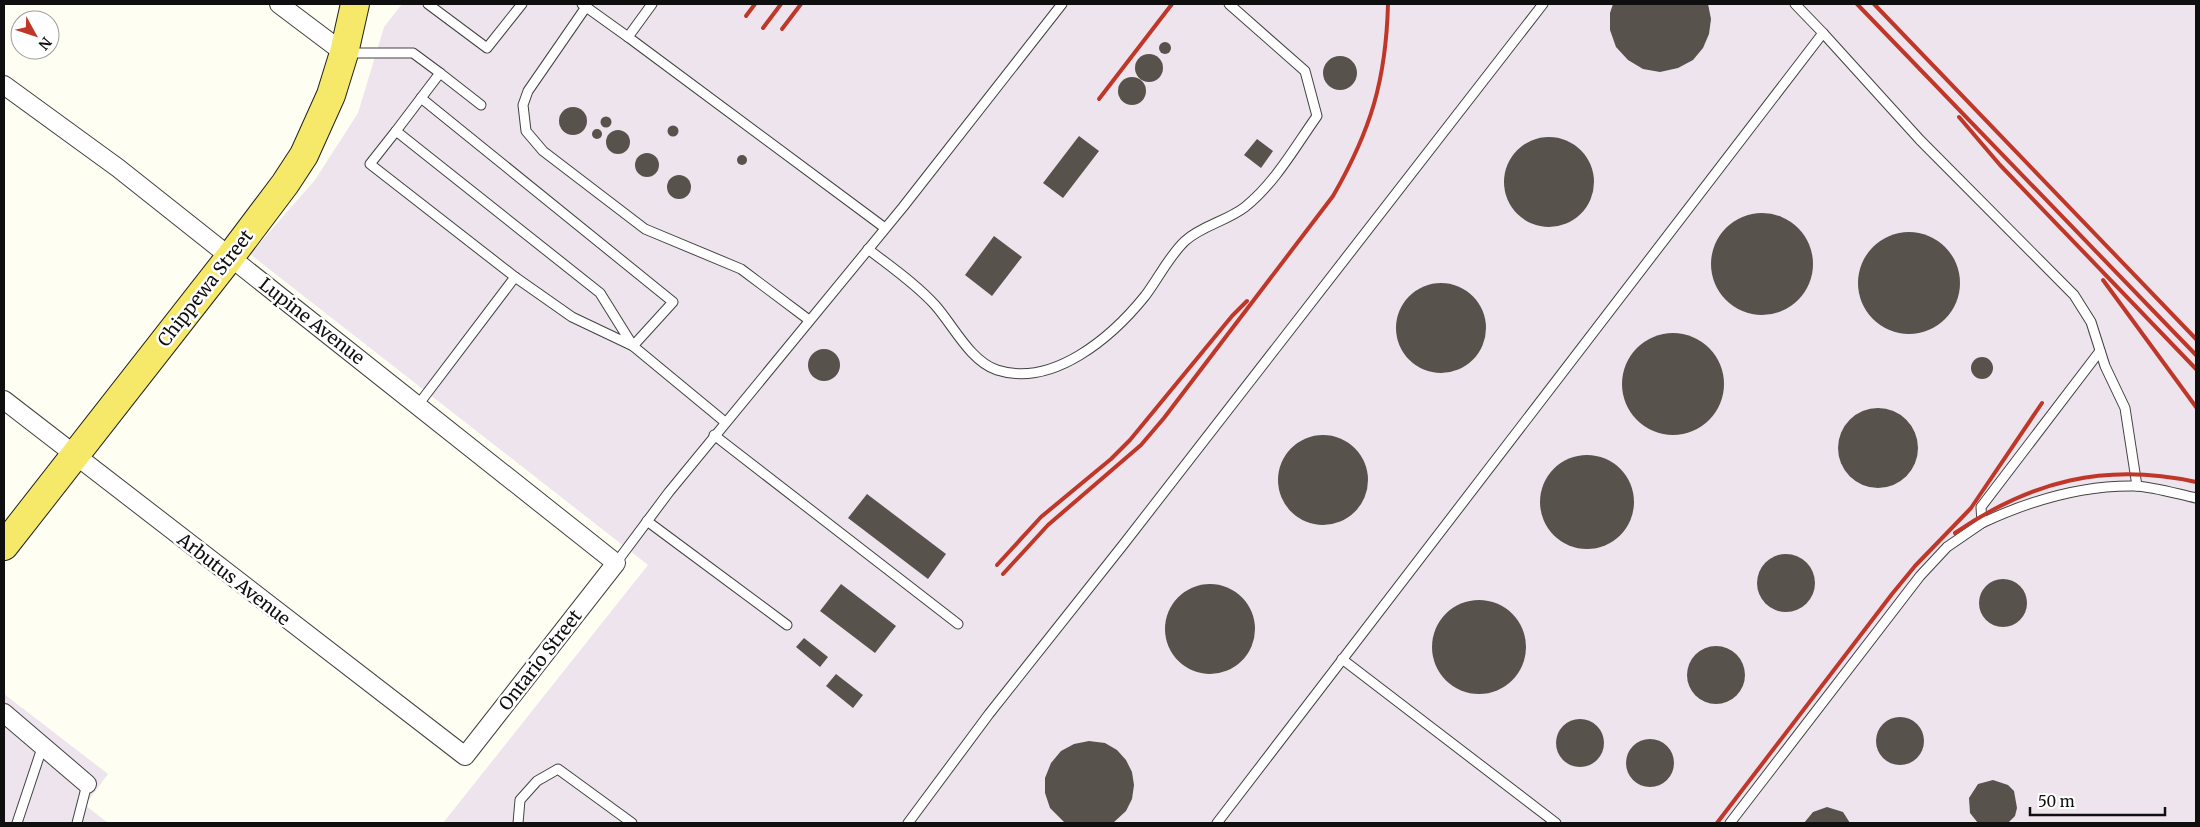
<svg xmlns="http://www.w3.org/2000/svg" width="2200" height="827" font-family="Merriweather,serif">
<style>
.industrial{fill:#eee4ed}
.building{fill:#58524c}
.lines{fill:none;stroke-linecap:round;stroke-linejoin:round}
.service-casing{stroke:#424242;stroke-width:11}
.minor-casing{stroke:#424242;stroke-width:20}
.primary-casing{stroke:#202020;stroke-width:30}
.service{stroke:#fff;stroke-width:9}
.minor{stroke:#fff;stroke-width:18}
.primary{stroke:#f6e96a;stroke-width:28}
.rail{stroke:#bf3728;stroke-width:4}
.labels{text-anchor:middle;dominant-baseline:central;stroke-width:5;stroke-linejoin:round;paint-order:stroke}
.street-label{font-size:18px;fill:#0f0f0f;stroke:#fff}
</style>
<rect width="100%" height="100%" fill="#fffef2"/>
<g class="industrial">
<polygon points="402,4 2196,4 2196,823 443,823 648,565 250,254 315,180 358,113 384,27"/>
<polygon points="4,694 108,774 85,805 108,823 4,823"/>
</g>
<g class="building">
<polygon points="1613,4 1708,4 1711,19 1709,34 1703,48 1693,60 1678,68 1660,72 1643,69 1628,60 1616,47 1610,30 1610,13"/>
<circle cx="1165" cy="48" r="6"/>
<circle cx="1149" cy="68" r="14"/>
<circle cx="1340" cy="73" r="17"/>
<circle cx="1132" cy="91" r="14"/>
<circle cx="573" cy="121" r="14"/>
<circle cx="606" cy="122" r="5.5"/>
<circle cx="673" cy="131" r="5.5"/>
<circle cx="597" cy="134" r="5"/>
<circle cx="618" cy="142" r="12"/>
<polygon points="1079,136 1099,151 1063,198 1043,183"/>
<circle cx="1549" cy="182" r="45"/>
<polygon points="1257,139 1273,151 1261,168 1244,155"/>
<circle cx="647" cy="165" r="12"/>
<circle cx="742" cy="160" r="5"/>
<circle cx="679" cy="187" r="12"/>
<circle cx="1762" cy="264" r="51"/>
<circle cx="1909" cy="283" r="51"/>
<polygon points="994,236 1022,257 992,296 965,275"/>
<circle cx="1441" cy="328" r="45"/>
<circle cx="1673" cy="384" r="51"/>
<circle cx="824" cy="365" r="16"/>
<circle cx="1982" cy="368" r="11"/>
<circle cx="1878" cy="448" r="40"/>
<circle cx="1323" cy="480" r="45"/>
<circle cx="1587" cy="502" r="47"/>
<polygon points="867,494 946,554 928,579 848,518"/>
<circle cx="1786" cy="583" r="29"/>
<circle cx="2003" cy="603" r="24"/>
<polygon points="841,584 896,626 875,653 820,611"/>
<circle cx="1210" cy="629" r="45"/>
<circle cx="1479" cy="647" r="47"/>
<polygon points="804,638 828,657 820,667 796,647"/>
<circle cx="1716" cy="675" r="29"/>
<polygon points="836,674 863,695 853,708 826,686"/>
<circle cx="1900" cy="741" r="24"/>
<circle cx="1580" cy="743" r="24"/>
<circle cx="1650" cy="763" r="24"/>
<polygon points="1089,741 1105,743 1117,750 1126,760 1132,772 1134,785 1132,799 1126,811 1113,823 1065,823 1050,808 1045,793 1045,778 1051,763 1061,751 1074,744"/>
<polygon points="1993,780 2008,785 2014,791 2017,808 2015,816 2008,823 1978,823 1970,813 1969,798 1978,784"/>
<polygon points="1827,807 1843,812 1850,823 1804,823 1813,812"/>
</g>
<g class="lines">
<g class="service-casing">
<g id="service">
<polyline points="428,4 487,48 522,4"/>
<polyline points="582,4 628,37"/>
<polyline points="652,4 628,37 885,228"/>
<polyline points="586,7 528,91 523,105 526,131 543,151 645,229 741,269 809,320"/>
<polyline points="1823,33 1920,140 2074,295 2091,322 2105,366 2125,408 2137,486"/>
<polyline points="347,53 413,53 440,73"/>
<polyline points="421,98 673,302 633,346"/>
<polyline points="396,131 440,73 481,105"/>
<path d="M868,249C891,267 916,284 935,305C953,325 970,361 997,370C1053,388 1112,337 1145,296C1158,279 1169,256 1185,241C1201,226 1227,221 1245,207C1275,183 1295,147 1317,116L1305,71L1229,4"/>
<polyline points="633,346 600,293 396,131 370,164 515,277 572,317 633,346 725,422"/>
<polyline points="418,405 515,277"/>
<polyline points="714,435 958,624"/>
<polyline points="647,521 787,625"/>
<path d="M1982,523C2029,501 2083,485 2135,486C2155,487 2177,494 2196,498"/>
<polyline points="616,563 669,492 903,207 1062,4"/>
<polyline points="1342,659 1556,823"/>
<polyline points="17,823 43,745"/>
<polyline points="77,823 87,784"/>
<polyline points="518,823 520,800 537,781 558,769 632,823"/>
<polyline points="908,823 989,714 1123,545 1543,4"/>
<polyline points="1217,823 1823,33 1795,4"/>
<polyline points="1730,823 1920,576 1947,547 1982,523 1981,507 2100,351"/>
</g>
</g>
<g class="minor-casing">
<g id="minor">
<polyline points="279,4 344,53"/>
<polyline points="4,85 118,168 616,563 465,756 4,400"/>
<polyline points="4,713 87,784"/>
</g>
</g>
<g class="primary-casing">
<polyline id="primary" points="4,546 230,257 285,184 304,155 331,95 344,53 355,4"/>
</g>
<use href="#service" class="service"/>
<use href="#minor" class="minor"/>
<use href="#primary" class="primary"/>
<g class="rail">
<polyline points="1857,4 2196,355"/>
<polyline points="1874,4 2196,339"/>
<polyline points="746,16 755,4"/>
<polyline points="763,28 781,4"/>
<polyline points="782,29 801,4"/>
<polyline points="1099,99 1172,4"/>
<polyline points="1959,117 2000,165 2196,369"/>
<polyline points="2103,280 2196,407"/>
<path d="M1955,533C2031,481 2105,462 2196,482"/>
<polyline points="997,565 1041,517 1111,459 1130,440 1232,316 1247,301"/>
<path d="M1003,574L1048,525L1141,445L1164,418L1333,196C1371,130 1386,80 1388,4"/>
<polyline points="1717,823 1892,594 1915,566 1971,508 2042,403"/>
</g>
</g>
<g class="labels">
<g class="street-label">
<text transform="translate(205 288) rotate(-52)">Chippewa Street</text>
<text transform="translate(312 321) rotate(38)">Lupine Avenue</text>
<text transform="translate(234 579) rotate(38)">Arbutus Avenue</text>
<text transform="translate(540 660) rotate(-52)">Ontario Street</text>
</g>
</g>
<rect width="2200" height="827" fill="none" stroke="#0f0f0f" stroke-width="10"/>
<g transform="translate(35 35) rotate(130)"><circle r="24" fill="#ffffff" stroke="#9f9f9f"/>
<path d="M0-4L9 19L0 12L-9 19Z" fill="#bf3728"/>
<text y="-8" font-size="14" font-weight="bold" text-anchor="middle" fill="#0f0f0f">N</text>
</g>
<path d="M2030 807v8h135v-8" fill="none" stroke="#0f0f0f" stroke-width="2.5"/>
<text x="2038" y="807" font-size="15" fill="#0f0f0f" stroke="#ffffff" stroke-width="4" paint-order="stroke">50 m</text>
</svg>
